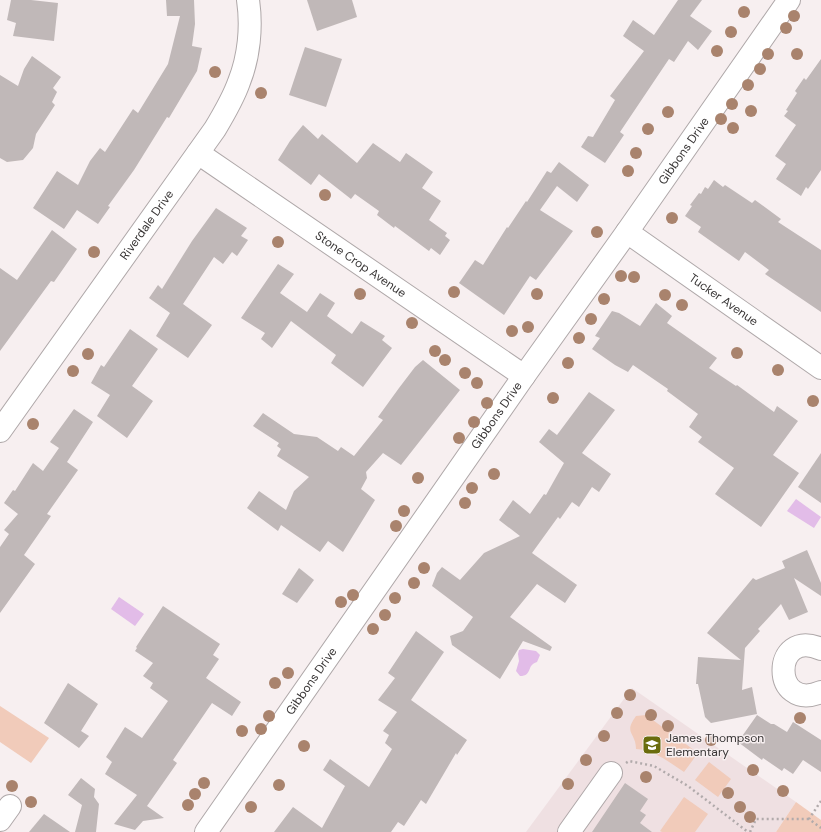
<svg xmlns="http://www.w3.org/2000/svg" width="821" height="832" font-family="'DM Sans',sans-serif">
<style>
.built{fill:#efe0e2}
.green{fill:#f1cbba}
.water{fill:#e2bce8}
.building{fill:#c0b8b8}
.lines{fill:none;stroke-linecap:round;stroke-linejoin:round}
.minor-casing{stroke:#afa8a9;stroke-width:24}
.path{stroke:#b1aaab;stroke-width:2.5;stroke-dasharray:2 3;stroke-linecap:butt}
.minor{stroke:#fff;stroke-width:22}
.tree{fill:#a9836d}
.labels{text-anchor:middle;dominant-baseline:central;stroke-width:3;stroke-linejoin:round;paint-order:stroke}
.street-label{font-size:12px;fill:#393636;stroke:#f7eff0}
.poi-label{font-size:12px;fill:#393636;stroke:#f7eff0;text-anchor:start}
</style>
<rect width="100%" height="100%" fill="#f7eff0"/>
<polygon class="built" points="632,688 796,802 776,832 526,832"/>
<g class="green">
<polygon points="0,706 49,738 31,763 0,742"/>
<path d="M646,715L698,753L684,772C669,762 654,750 636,749C636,732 623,734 636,716Z"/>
<polygon points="709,762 731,779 718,797 695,780"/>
<polygon points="684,797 708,814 695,832 662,832 660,831"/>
<polygon points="796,802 821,820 821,832 776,832"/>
</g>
<g class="water">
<polygon points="796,499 821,517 814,528 787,511"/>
<polygon points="119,597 144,614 135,626 111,609"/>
<path d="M523,649L536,651L540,655L537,662C526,665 533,676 520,676L516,671L519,661L518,654L519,650Z"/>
</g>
<g class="building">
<polygon points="11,0 31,0 58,3 54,41 13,36 16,23 7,20"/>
<polygon points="166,0 194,0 195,24 192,46 202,48 197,71 169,118 167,117 134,170 108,206 110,207 98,224 77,210 64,229 33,208 57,171 78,185 90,161 100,148 105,152 133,109 138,113 168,64 180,16 167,16"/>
<polygon points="307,0 352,0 357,17 317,31"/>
<polygon points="678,0 702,0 690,16 712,31 698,50 688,41 674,62 669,59 620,132 624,135 605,163 581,147 588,136 593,137 615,100 610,96 644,51 623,36 633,20 654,35"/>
<polygon points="305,47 342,59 326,107 289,95"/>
<polygon points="32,56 61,77 53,88 57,92 52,102 55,105 36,134 33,148 23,160 7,162 0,158 0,75 18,86 24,69"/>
<polygon points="821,59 821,170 808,189 806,187 801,196 776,179 786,164 775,156 796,125 784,116 788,111 786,110 797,93 795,91 804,78 806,80"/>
<polygon points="303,125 318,139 322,134 357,163 373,143 400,162 406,153 433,172 422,188 441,201 429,220 447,233 445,236 450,240 440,255 431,248 429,251 395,226 394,228 377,215 379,211 355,194 351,199 319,174 311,185 278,160 290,141"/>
<polygon points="559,162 589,185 577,202 557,186 540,210 573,231 536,280 530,276 504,315 459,283 475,260 483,265 507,227 508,228 526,201 527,202 547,171 551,173"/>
<polygon points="714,180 723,187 725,185 752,203 755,200 781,219 778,222 821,250 821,312 765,274 769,270 745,252 739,261 698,232 701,227 685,216 692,206 690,205 699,193 701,194 705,187 708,189"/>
<polygon points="216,208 247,228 241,236 248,240 237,256 232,252 223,264 214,257 183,304 212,325 188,358 156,336 170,313 149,298 158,285 162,289 192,241"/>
<polygon points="52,230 77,249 54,282 51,281 0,351 0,268 17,280"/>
<polygon points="278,264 294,274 280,293 307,312 320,293 335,303 327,316 352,334 361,321 385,336 382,340 392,348 363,387 331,363 336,355 291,321 272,348 261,339 265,333 241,318"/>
<polygon points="656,303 672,316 667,323 717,358 709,368 736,386 737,385 774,412 777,406 798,421 773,455 799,473 761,527 715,494 734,468 698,442 702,437 689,427 698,414 667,391 668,389 633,365 628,372 615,365 592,349 600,338 595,336 612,311 619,313 640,326"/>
<polygon points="130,329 158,349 132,386 153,401 127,438 97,416 110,395 91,383 101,365 104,367"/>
<polygon points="423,360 460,390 401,465 383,453 366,472 367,478 361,489 375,500 343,552 328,541 320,552 281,525 278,531 247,508 259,491 286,510 294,491 309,477 277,456 281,449 277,446 279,443 253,426 263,413 294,434 317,437 338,451 341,447 354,456 383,420 378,417 399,388 415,367"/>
<polygon points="589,392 615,410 582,453 611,474 599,492 592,487 579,507 572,502 560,519 558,517 532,553 577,585 565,603 537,584 510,617 552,647 550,651 523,641 500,679 452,645 450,636 463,631 473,617 432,586 437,573 442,567 460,580 484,553 520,536 499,520 513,500 530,514 544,494 546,495 564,463 539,442 549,429 557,435"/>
<polygon points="74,409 93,422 67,462 78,470 47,514 51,516 24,555 35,564 0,613 0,547 9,534 4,530 18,514 4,503 13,490 15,491 33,463 43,471 59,448 50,442"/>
<polygon points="821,453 821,503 798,487"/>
<polygon points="807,550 821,583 821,596 794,578 808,612 789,620 781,604 758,629 760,631 745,648 742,690 752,687 757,714 711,723 705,717 698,684 696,684 698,657 741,660 707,633 753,578 756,580 785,568 782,561"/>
<polygon points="299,568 314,580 297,603 282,594"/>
<polygon points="163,606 220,644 213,655 219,659 206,678 241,702 232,716 212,703 173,760 177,763 147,806 164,818 143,821 135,830 114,824 137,795 105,774 112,762 106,757 125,727 142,738 168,701 150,688 153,683 143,676 153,663 135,651 137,648 136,647"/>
<polygon points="416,631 444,652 411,700 467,740 457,755 456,753 426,804 421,800 404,826 398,822 391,832 274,832 293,807 322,828 345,786 323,770 330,759 369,787 392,749 385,743 389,735 383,731 397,712 378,700 395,678 388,673"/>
<polygon points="68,683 98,704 81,731 89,736 79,748 44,723"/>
<polygon points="757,715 771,724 774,724 787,732 793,722 821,740 821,772 803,760 793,774 784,768 782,771 763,758 762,760 738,742"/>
<polygon points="81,778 95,789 94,797 99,804 96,832 75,832 82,805 68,795"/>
<polygon points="625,783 648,799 640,811 646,815 640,823 652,832 592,832"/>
<polygon points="44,814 70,832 29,832"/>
</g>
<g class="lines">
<g class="minor-casing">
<g id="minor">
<path id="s1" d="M198,153L524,376"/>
<path id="s2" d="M627,232L821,368"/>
<path id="s3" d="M0,431L215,129C224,114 233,99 239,82C249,57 252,27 248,0"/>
<path d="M821,649C771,627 771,713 821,692"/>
<polyline points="0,820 10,806"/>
<path id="s4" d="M206,832L524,376L627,232L789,0"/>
<polyline points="569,832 611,773"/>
</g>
</g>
<g class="path">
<polyline points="626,763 629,761 654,766 688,786 748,832"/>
<polyline points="821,801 809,819 821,828"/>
<polyline points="750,832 756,819 809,819"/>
</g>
<use href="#minor" class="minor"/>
</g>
<g class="tree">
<circle cx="744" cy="12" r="6"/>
<circle cx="794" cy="16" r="6"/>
<circle cx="786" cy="28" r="6"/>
<circle cx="731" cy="32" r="6"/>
<circle cx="717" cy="51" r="6"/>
<circle cx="768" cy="54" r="6"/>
<circle cx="797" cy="54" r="6"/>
<circle cx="760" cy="69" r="6"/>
<circle cx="215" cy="72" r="6"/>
<circle cx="748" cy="85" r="6"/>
<circle cx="261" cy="93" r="6"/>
<circle cx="732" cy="104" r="6"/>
<circle cx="751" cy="111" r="6"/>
<circle cx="668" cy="112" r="6"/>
<circle cx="721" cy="119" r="6"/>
<circle cx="733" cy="128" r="6"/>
<circle cx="648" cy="129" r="6"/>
<circle cx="636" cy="153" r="6"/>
<circle cx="628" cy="171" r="6"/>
<circle cx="325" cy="195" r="6"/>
<circle cx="672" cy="218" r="6"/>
<circle cx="597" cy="232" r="6"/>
<circle cx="278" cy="242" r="6"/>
<circle cx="94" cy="252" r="6"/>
<circle cx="621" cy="276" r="6"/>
<circle cx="634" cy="277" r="6"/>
<circle cx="454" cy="292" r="6"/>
<circle cx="360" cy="294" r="6"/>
<circle cx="537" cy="294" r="6"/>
<circle cx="665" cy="295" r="6"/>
<circle cx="604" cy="299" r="6"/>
<circle cx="682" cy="305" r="6"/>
<circle cx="591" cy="319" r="6"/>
<circle cx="412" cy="323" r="6"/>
<circle cx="528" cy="327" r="6"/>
<circle cx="512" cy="331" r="6"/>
<circle cx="579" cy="338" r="6"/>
<circle cx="435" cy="351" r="6"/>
<circle cx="737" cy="353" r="6"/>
<circle cx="88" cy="354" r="6"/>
<circle cx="445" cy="360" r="6"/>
<circle cx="568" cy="363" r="6"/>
<circle cx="778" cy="370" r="6"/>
<circle cx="73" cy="371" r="6"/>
<circle cx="465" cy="373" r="6"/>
<circle cx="477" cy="383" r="6"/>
<circle cx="553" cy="398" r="6"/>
<circle cx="813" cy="401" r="6"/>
<circle cx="487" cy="403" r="6"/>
<circle cx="474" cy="422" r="6"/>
<circle cx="33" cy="424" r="6"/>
<circle cx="459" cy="438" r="6"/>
<circle cx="494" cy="474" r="6"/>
<circle cx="418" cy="478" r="6"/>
<circle cx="472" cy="488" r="6"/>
<circle cx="465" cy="503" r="6"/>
<circle cx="404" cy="511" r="6"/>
<circle cx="396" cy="526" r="6"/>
<circle cx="424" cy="568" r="6"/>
<circle cx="414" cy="583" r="6"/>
<circle cx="353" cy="595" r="6"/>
<circle cx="395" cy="598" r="6"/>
<circle cx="341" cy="602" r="6"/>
<circle cx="385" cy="615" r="6"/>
<circle cx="373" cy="629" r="6"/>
<circle cx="288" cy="673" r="6"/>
<circle cx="275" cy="683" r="6"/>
<circle cx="630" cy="695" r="6"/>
<circle cx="617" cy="713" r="6"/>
<circle cx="651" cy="715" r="6"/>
<circle cx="269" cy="716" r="6"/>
<circle cx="800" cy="718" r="6"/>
<circle cx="668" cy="726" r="6"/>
<circle cx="261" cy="729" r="6"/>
<circle cx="242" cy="731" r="6"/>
<circle cx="604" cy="736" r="6"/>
<circle cx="711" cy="740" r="6"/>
<circle cx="304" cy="746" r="6"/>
<circle cx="586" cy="760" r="6"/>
<circle cx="753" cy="770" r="6"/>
<circle cx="646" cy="777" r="6"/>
<circle cx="204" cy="783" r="6"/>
<circle cx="568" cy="784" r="6"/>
<circle cx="279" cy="785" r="6"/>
<circle cx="12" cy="786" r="6"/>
<circle cx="783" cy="791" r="6"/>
<circle cx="728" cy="793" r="6"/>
<circle cx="195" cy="794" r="6"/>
<circle cx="31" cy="802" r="6"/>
<circle cx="188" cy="805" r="6"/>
<circle cx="251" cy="807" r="6"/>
<circle cx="740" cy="807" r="6"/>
<circle cx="750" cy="817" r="6"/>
</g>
<defs>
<g id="school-square" transform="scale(1)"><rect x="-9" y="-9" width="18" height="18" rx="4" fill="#6a6c0c" stroke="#f7eff0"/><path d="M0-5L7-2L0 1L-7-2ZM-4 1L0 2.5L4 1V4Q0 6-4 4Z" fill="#fff"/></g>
</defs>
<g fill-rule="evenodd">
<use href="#school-square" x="652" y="745"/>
</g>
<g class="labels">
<g class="street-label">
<text stroke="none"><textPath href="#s4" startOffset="832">Gibbons Drive</textPath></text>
<text stroke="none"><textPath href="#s3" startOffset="253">Riverdale Drive</textPath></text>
<text stroke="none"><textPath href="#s1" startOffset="197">Stone Crop Avenue</textPath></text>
<text stroke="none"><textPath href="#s2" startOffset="118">Tucker Avenue</textPath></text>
<text stroke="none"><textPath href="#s4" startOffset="508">Gibbons Drive</textPath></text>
<text stroke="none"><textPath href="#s4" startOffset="184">Gibbons Drive</textPath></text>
</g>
<g class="poi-label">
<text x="666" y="738">James Thompson<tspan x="666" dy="14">Elementary</tspan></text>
</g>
</g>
</svg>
